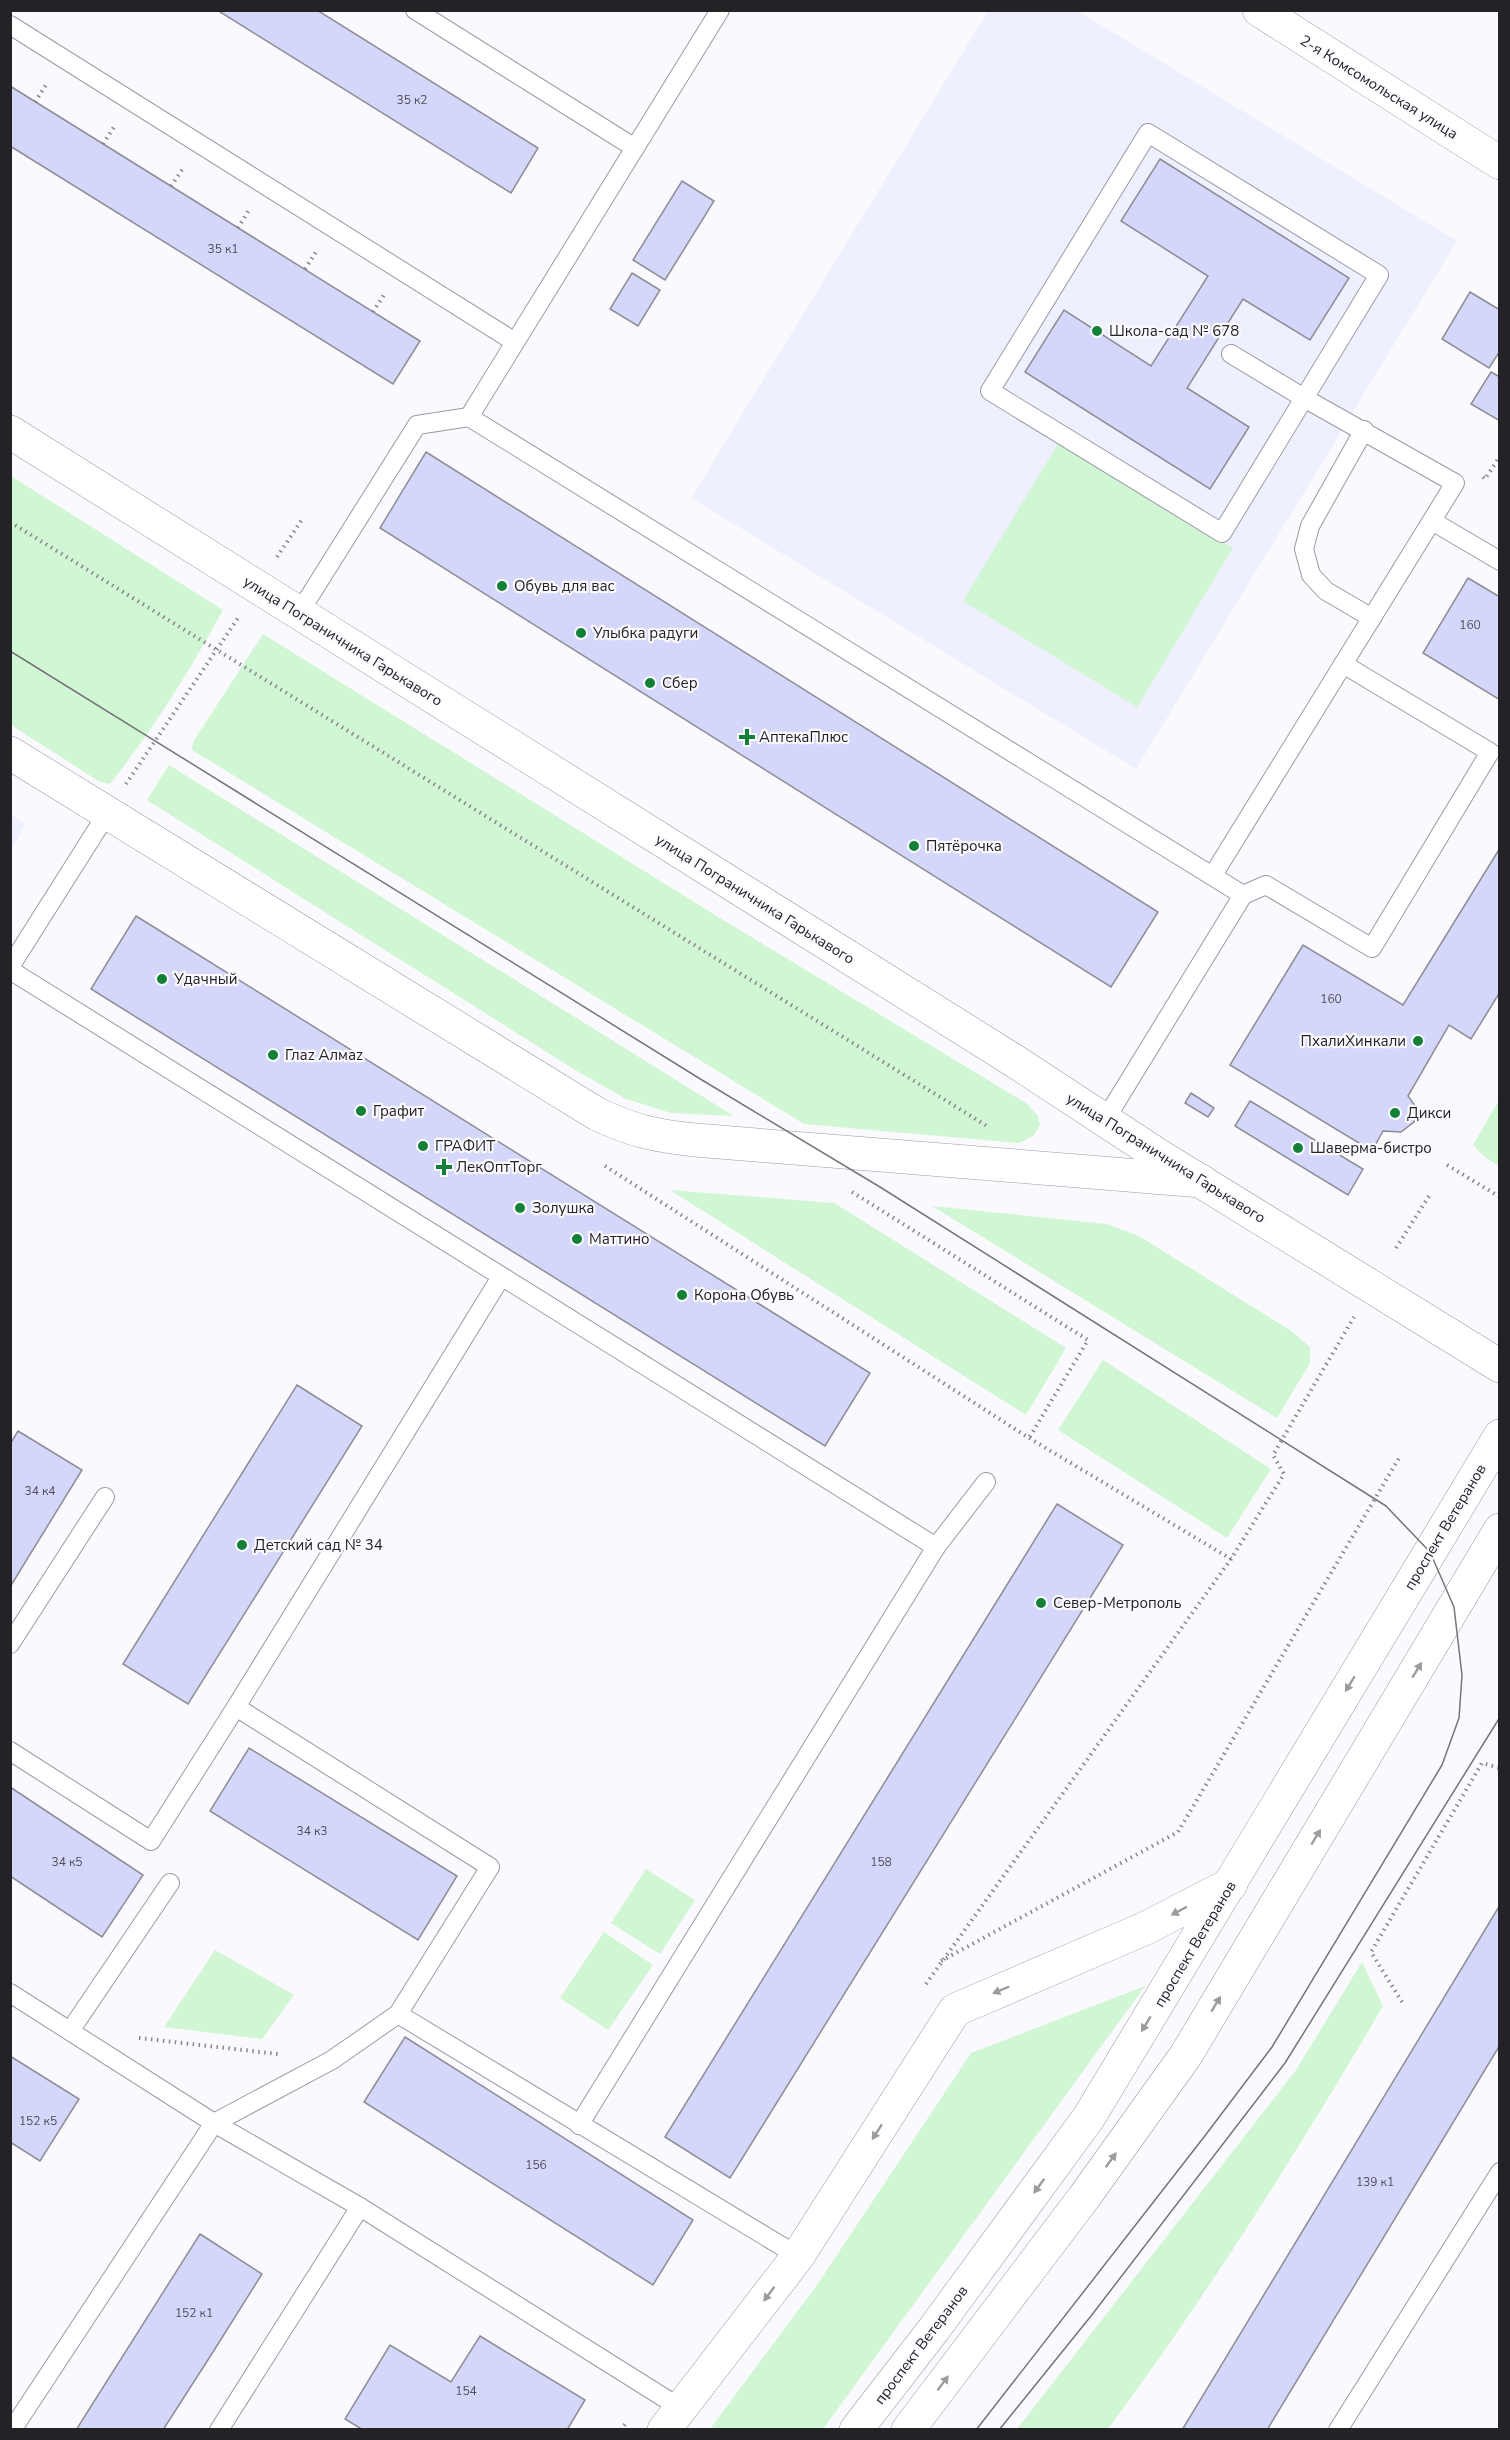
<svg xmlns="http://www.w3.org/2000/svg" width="1510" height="2440" font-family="'Nunito Sans',sans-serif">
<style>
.built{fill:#eff0fd}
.green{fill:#d0f6d4}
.building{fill:#d4d6fa;stroke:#8c8d96;stroke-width:1.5}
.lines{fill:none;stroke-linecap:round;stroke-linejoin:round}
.lane-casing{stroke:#999aa3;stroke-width:20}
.street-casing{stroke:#999aa3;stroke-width:34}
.secondary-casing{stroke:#999aa3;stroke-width:34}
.path{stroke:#87878b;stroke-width:4;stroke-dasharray:1.5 4.5;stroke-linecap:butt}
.lane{stroke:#fff;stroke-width:18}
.street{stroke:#fff;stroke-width:33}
.secondary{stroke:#fff;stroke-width:33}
.tram{stroke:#757579;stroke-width:1.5}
.oneway{fill:#9c9c9e}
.poi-dot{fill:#128137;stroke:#fafafe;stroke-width:2}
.labels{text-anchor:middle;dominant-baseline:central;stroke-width:4.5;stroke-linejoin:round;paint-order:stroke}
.number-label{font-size:12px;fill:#4f505c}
.street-label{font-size:15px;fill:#232327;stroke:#fafafe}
.poi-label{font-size:15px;fill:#232327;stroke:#fafafe;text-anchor:start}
</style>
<rect width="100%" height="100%" fill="#fafafe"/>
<g class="built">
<polygon points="988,11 1078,11 1457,241 1136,769 691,498"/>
<polygon points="11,815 26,824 11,850"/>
</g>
<g class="green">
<polygon points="1059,442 1233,548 1137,707 963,601"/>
<path d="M11,476L223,610C190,670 153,730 110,784L100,782L11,725Z"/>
<polygon points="263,634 720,918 1026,1103 1038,1116 1040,1125 1033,1136 1019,1143 804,1124 192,750 193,742"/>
<polygon points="169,765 734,1116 671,1113 626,1099 577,1071 147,800"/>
<polygon points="1499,1100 1500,1166 1499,1166 1486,1158 1473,1145"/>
<polygon points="670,1190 834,1203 1066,1348 1026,1415"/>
<polygon points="932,1206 1107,1224 1139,1236 1293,1332 1310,1347 1310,1363 1277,1418"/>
<polygon points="1103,1360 1271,1469 1227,1538 1058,1430"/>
<polygon points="646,1869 695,1900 660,1954 611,1923"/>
<polygon points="604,1932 653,1965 608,2030 560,1998"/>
<polygon points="215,1950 294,1995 262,2039 164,2027"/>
<path d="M1362,1962L1383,2006C1298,2151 1208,2294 1108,2429H1017L1296,2070Z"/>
<polygon points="1145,1986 823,2429 710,2429 817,2285 971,2053"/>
</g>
<g class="building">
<polygon points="217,10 317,10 538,148 511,193"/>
<polygon points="10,86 420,341 393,384 10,146"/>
<polygon points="1160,159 1349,278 1310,340 1243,299 1187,388 1249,427 1210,489 1025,372 1064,310 1151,366 1208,276 1121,221"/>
<polygon points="682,181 714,201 665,280 633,260"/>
<polygon points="632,273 660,290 638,326 610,309"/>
<polygon points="1470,292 1500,310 1500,351 1489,368 1442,339"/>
<polygon points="1491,372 1500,377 1500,421 1471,404"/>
<polygon points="426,452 1158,912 1111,987 380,528"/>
<polygon points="1468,578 1500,597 1500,700 1423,653"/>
<polygon points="1500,848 1500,992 1471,1039 1449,1025 1408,1096 1416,1107 1414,1122 1401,1132 1383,1131 1372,1151 1230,1065 1303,945 1403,1005"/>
<polygon points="136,916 870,1373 825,1446 91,989"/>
<polygon points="1191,1093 1214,1108 1208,1117 1185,1103"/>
<polygon points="1250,1101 1363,1169 1348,1195 1235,1126"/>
<polygon points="297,1385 362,1426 188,1704 123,1664"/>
<polygon points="18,1431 82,1470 10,1587 10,1444"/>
<polygon points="1057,1504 1123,1545 730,2178 665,2137"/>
<polygon points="249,1748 457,1876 418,1940 210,1811"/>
<polygon points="10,1787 143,1875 102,1937 10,1876"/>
<polygon points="1500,1905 1500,2045 1267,2430 1182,2430"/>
<polygon points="405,2037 693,2220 653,2285 364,2102"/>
<polygon points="10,2056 79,2099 40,2161 10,2142"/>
<polygon points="200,2234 262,2274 213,2352 163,2430 76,2430"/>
<polygon points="480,2336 585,2400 567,2430 363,2430 345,2419 390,2345 451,2382"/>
</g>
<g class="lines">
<g class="lane-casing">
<g id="lane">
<polyline points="415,10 635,148"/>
<polyline points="720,10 469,417 1243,895 1105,1120"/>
<polyline points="10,25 515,342"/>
<polygon points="1148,133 1379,275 1222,533 990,391"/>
<polyline points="1364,430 1310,526 1304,549 1311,575 1326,591 1372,618"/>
<polyline points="1432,521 1500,561"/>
<polyline points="299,613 417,425 469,417"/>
<polyline points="1213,875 1455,483 1304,398 1231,354"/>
<polyline points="1243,895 1266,885 1372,948 1490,752 1343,664"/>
<polyline points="10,967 108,812"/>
<polyline points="10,970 936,1547"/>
<polyline points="10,1644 105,1497"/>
<polyline points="10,1751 151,1841 236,1707"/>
<polyline points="10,1993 214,2123 360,2207 682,2409"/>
<polyline points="398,2014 798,2256"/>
<polyline points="70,2031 170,1883"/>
<polyline points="579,2125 936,1547 986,1482"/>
<polyline points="12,2430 214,2123 332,2060 398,2014 490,1867 236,1707 501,1277"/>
<polyline points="219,2430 360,2207"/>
<polyline points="1338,2430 1500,2172"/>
</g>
</g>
<g class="street-casing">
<g id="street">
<polyline points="1259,10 1500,163"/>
<path d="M10,753L597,1114C633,1131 656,1136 695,1140L1201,1181"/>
<polyline points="664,2430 798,2256 955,2010 1146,1928 1231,1884"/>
</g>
</g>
<g class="secondary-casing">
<g id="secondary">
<polyline points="10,432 1013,1060 1158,1155 1500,1366"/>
<polyline points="856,2430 934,2329 1089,2117 1500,1436"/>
<polyline points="908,2430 1085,2196 1186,2055 1500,1530"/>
</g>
</g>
<g class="path">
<polyline points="35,102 48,82"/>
<polyline points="103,144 116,124"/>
<polyline points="171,186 184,167"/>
<polyline points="238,228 250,208"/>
<polyline points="305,269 316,252"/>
<polyline points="373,312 384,295"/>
<polyline points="1483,477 1485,479 1500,456"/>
<polyline points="10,522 987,1126"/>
<polyline points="277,557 303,518"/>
<polyline points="126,784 238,618"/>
<polyline points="1447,1165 1500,1197"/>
<polyline points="605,1166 1029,1438 1231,1559"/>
<polyline points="852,1192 1088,1340 1029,1438"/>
<polyline points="1396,1248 1429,1196"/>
<polyline points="941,1961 1178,1832 1399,1458"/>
<polyline points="926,1984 1231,1559 1284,1474 1273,1455 1354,1317"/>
<polyline points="1402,2002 1371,1952 1482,1763 1500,1768"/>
<polyline points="139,2038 278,2054"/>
<polyline points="620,2430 628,2421"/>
</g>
<use href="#lane" class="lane"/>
<use href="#street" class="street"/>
<use href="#secondary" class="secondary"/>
<g class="tram">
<polyline points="10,651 702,1080 880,1187 1386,1506 1430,1552 1454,1607 1462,1675 1459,1718 1442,1765 1272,2047 1204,2137 976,2430"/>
<polyline points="999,2430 1091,2316 1285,2063 1500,1717"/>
</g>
</g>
<defs><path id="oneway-solid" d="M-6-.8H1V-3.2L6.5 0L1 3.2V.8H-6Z" transform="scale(1.5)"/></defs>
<g class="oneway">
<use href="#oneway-solid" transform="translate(1417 1670) rotate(-59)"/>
<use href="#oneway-solid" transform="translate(1350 1684) rotate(121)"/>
<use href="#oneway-solid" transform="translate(1316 1837) rotate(-59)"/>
<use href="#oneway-solid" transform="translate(1179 1911) rotate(152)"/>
<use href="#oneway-solid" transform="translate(1001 1990) rotate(157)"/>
<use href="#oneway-solid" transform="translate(1216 2004) rotate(-59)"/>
<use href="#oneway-solid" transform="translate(1146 2024) rotate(121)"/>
<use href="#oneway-solid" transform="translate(877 2132) rotate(123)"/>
<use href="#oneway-solid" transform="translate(1111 2160) rotate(-54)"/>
<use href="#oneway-solid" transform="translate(1039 2186) rotate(126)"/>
<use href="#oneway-solid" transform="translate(769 2294) rotate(127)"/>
<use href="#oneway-solid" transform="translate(943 2383) rotate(-53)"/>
</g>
<g class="poi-dot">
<circle cx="1097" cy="331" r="6"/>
<circle cx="502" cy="586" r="6"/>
<circle cx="581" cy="633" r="6"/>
<circle cx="650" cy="683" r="6"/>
<path d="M744 728h6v6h6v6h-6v6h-6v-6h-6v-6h6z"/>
<circle cx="914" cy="846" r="6"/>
<circle cx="162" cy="979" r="6"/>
<circle cx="1418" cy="1041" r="6"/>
<circle cx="273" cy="1055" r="6"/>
<circle cx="361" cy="1111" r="6"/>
<circle cx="1395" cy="1113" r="6"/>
<circle cx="423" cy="1146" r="6"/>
<circle cx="1298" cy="1148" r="6"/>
<path d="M441 1158h6v6h6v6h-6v6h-6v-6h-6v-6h6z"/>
<circle cx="520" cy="1208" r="6"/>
<circle cx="577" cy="1239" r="6"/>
<circle cx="682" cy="1295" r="6"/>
<circle cx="242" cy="1545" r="6"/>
<circle cx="1041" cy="1603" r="6"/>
</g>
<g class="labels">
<g class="number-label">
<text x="412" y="100">35 к2</text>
<text x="223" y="249">35 к1</text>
<text x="1470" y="625">160</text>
<text x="1331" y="999">160</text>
<text x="40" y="1491">34 к4</text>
<text x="312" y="1831">34 к3</text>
<text x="67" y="1862">34 к5</text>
<text x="881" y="1862">158</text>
<text x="38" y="2121">152 к5</text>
<text x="536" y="2165">156</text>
<text x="1375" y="2182">139 к1</text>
<text x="194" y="2313">152 к1</text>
<text x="466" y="2391">154</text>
</g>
<g class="street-label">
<text transform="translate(1379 87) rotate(32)">2-я Комсомольская улица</text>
<text transform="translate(343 641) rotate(32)">улица Пограничника Гарькавого</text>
<text transform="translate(755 899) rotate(32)">улица Пограничника Гарькавого</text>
<text transform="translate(1166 1158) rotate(32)">улица Пограничника Гарькавого</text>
<text transform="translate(1445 1527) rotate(-59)">проспект Ветеранов</text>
<text transform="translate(1195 1944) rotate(-59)">проспект Ветеранов</text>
<text transform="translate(921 2345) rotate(-53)">проспект Ветеранов</text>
</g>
<g class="poi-label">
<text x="1109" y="331">Школа-сад № 678</text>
<text x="514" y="586">Обувь для вас</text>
<text x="593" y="633">Улыбка радуги</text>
<text x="662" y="683">Сбер</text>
<text x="759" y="737">АптекаПлюс</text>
<text x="926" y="846">Пятёрочка</text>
<text x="174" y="979">Удачный</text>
<text x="1406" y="1041" text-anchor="end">ПхалиХинкали</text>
<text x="285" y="1055">Глаz Алмаz</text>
<text x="373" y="1111">Графит</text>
<text x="1407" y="1113">Дикси</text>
<text x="435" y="1146">ГРАФИТ</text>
<text x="1310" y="1148">Шаверма-бистро</text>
<text x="456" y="1167">ЛекОптТорг</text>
<text x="532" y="1208">Золушка</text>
<text x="589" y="1239">Маттино</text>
<text x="694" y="1295">Корона Обувь</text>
<text x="254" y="1545">Детский сад № 34</text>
<text x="1053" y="1603">Север-Метрополь</text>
</g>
</g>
<rect width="1510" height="2440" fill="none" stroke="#232327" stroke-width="24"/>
</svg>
